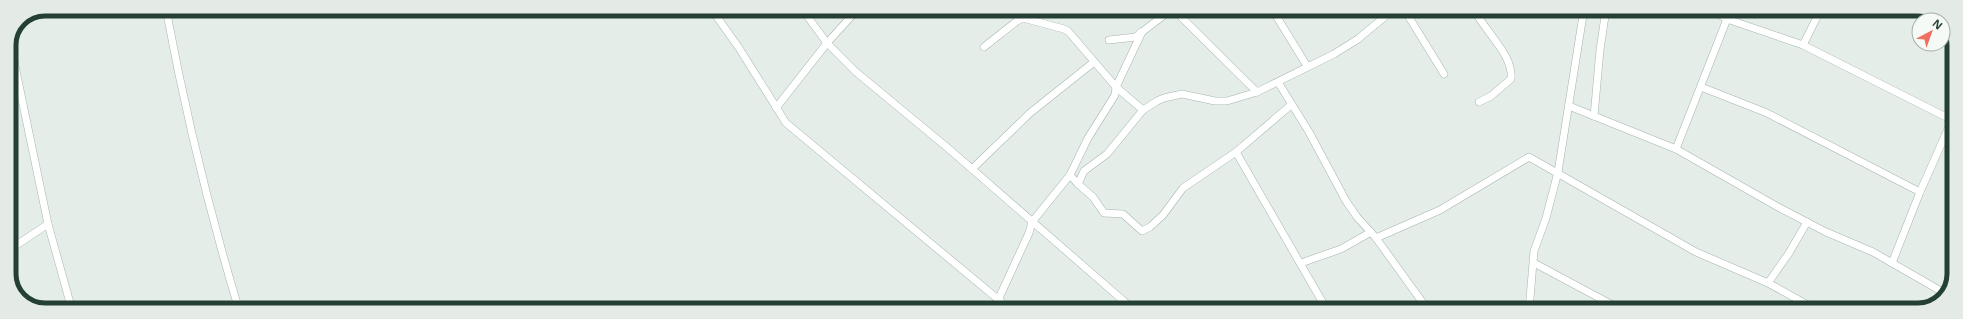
<svg xmlns="http://www.w3.org/2000/svg" width="1963" height="319" font-family="'Open Sans',sans-serif">
<style>
.lines{fill:none;stroke-linecap:round;stroke-linejoin:round}
.minor-casing{stroke:#a7b5ae;stroke-width:8}
.minor{stroke:#fff;stroke-width:7}
.rim{fill:none;stroke:#243f33;stroke-width:5}
</style>
<rect width="100%" height="100%" fill="#e4ede8"/>
<g class="lines">
<g class="minor-casing">
<g id="minor">
<path d="M166,9C185,111 209,211 239,310"/>
<polyline points="708,9 717,17 739,48 786,123 1011,310"/>
<polyline points="802,9 827,43 856,72 949,149 1134,310"/>
<polyline points="1173,9 1257,92"/>
<polyline points="1272,9 1307,66"/>
<polyline points="1404,9 1444,74"/>
<path d="M1474,9C1484,31 1514,55 1511,79L1491,96L1479,102"/>
<polyline points="1708,9 1727,19 1803,45 1821,9"/>
<polyline points="1109,40 1136,37 1141,32"/>
<polyline points="10,42 48,224 72,310"/>
<polyline points="1803,45 1954,121"/>
<polyline points="984,47 1017,21 1023,18 1064,29 1068,31 1116,87 1143,110"/>
<polyline points="1278,82 1309,132 1346,201 1357,217 1376,238 1428,310"/>
<polyline points="1701,87 1767,113 1920,192"/>
<polyline points="1569,106 1676,149 1778,207 1826,232 1873,252 1946,294"/>
<polyline points="776,108 827,43 858,9"/>
<polyline points="1594,116 1600,50 1606,9"/>
<polyline points="1676,149 1727,19"/>
<polyline points="1236,152 1327,310"/>
<polyline points="972,169 1030,113 1094,62"/>
<polyline points="1070,175 1078,184 1084,171 1107,154 1143,110 1157,101 1164,98 1182,94 1215,101 1227,101 1257,92 1334,54 1358,39 1394,9"/>
<polyline points="1078,184 1093,197 1104,213 1123,214 1142,231 1150,227 1163,215 1183,188 1236,152 1291,105"/>
<polyline points="1376,238 1440,210 1529,157 1696,252 1768,283 1817,310"/>
<polyline points="9,250 48,224"/>
<polyline points="1301,263 1341,249 1371,232"/>
<polyline points="1534,263 1622,310"/>
<polyline points="1892,263 1920,192 1952,120"/>
<polyline points="1768,283 1789,253 1807,222"/>
<polyline points="999,298 1029,233 1032,222 1070,175 1088,138 1115,95 1116,87 1142,32 1172,9"/>
<polyline points="1529,310 1534,251 1546,218 1558,172 1584,9"/>
</g>
</g>
<use href="#minor" class="minor"/>
</g>
<path d="M0 0H1963V319H0ZM45 16H1918A29 29 0 0 1 1947 45V274A29 29 0 0 1 1918 303H45A29 29 0 0 1 16 274V45A29 29 0 0 1 45 16Z" fill="#e4ebe6" fill-rule="evenodd"/>
<path class="rim" d="M45 16H1918A29 29 0 0 1 1947 45V274A29 29 0 0 1 1918 303H45A29 29 0 0 1 16 274V45A29 29 0 0 1 45 16Z"/>
<g transform="translate(1931 32) rotate(41)"><circle r="19" fill="#f5faf6" stroke="#a1afa8"/>
<path d="M0-3L7 15L0 10L-7 15Z" fill="#ef6f61"/>
<text y="-6" font-size="11" font-weight="bold" text-anchor="middle" fill="#243f33">N</text>
</g>
</svg>
